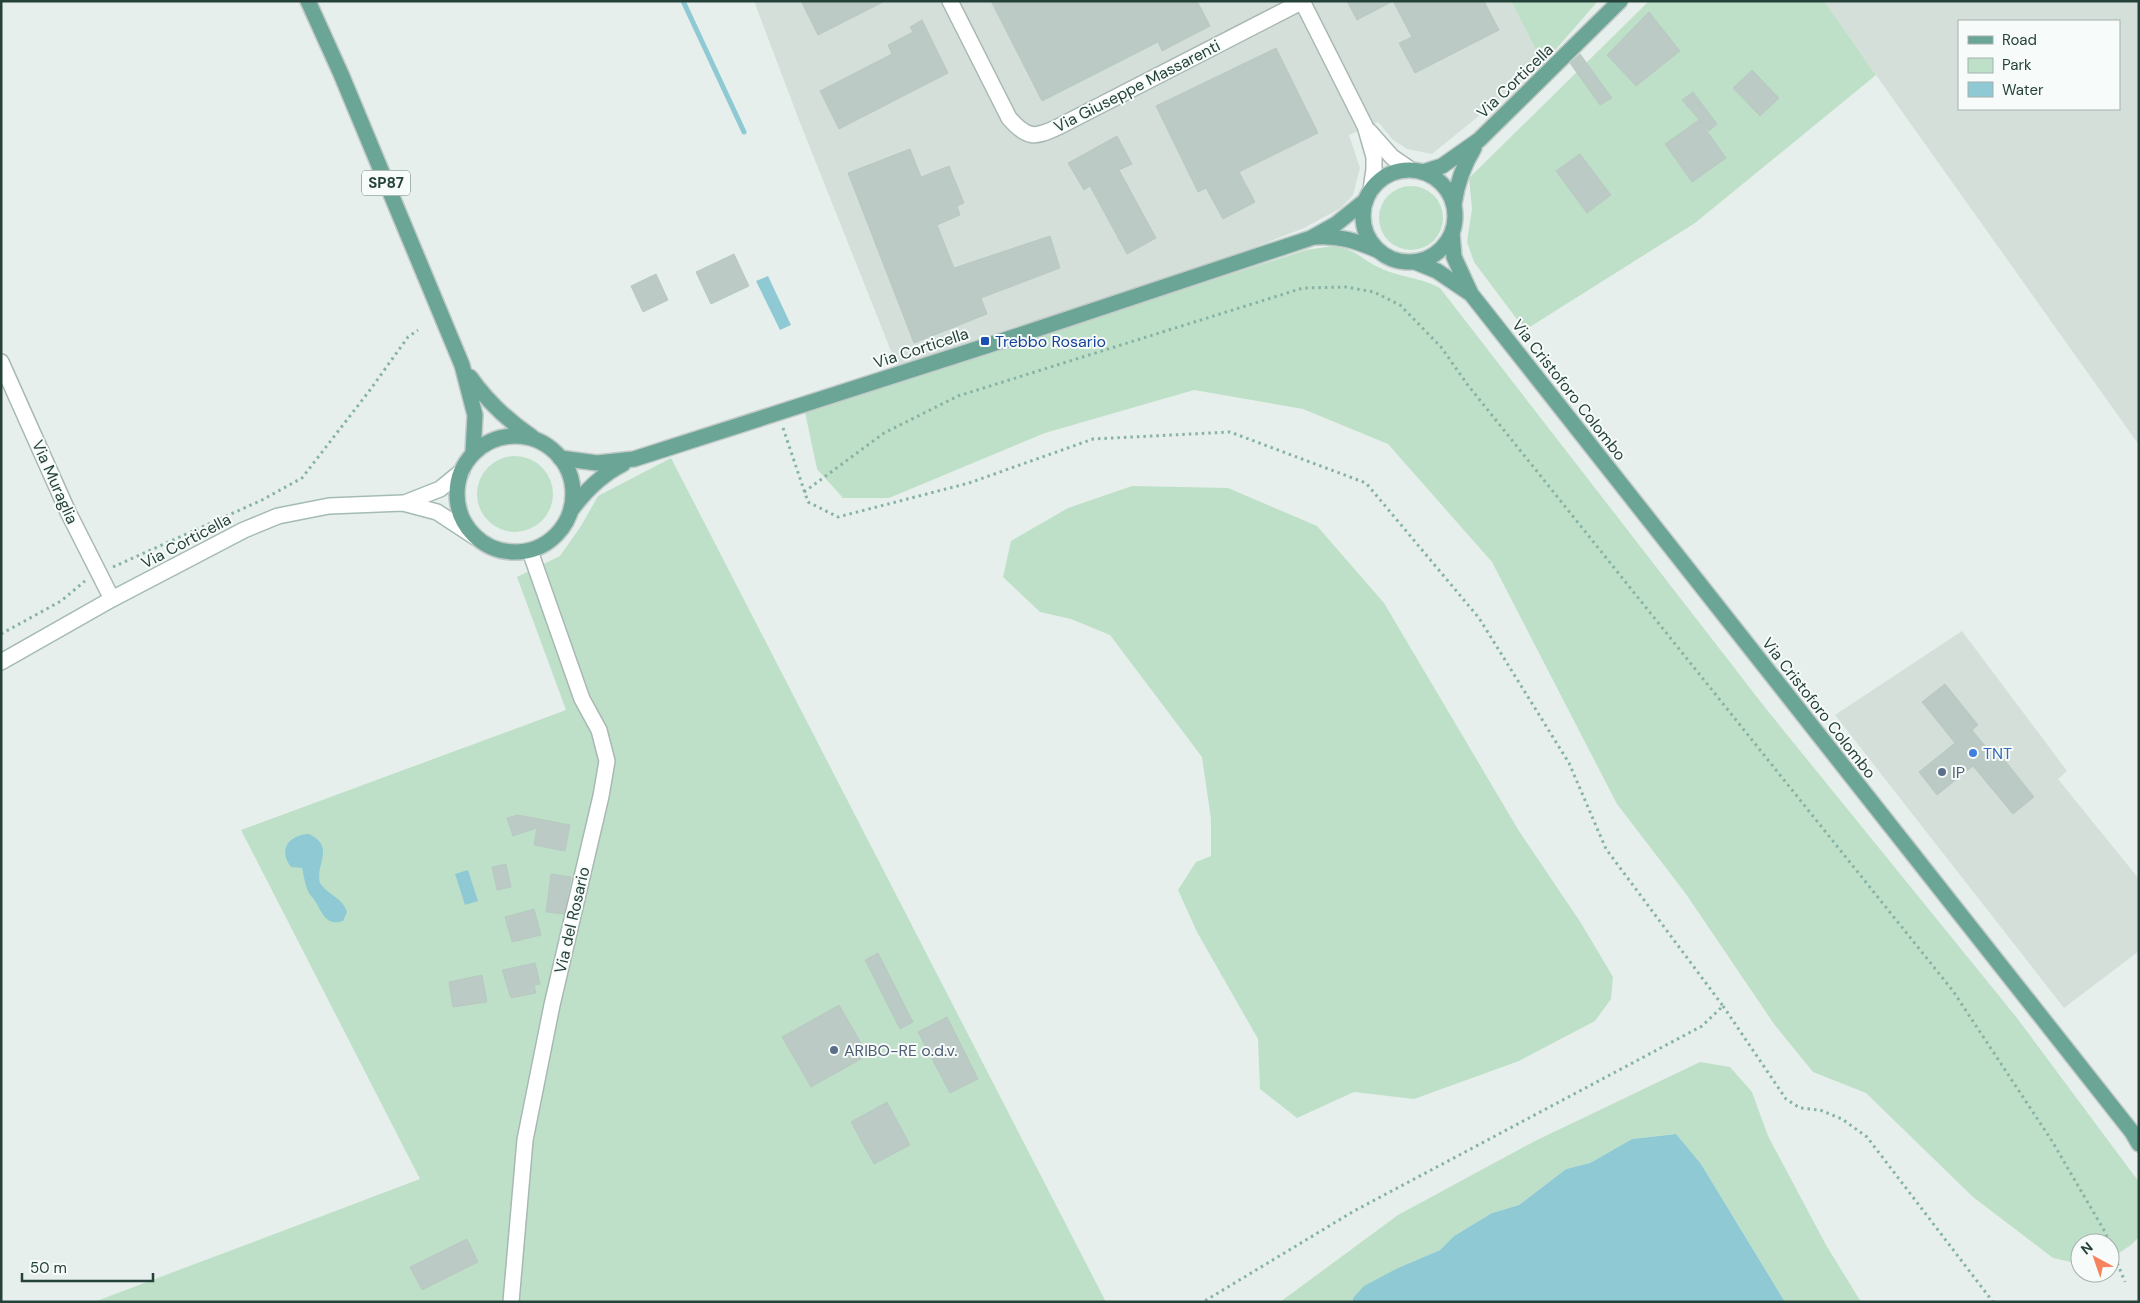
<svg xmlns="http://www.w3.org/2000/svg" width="2140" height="1303" font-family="'DM Sans',sans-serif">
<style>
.built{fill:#d4dfda;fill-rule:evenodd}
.green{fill:#bfe0c8}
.water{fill:#8ec9d4}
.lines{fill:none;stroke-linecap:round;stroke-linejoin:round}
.stream{stroke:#8ec9d4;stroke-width:5}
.building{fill:#bbcac4;stroke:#b8c9c2}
.street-casing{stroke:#a8b8b2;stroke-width:18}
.secondary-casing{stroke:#a4bbb3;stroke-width:18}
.primary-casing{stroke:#c2cac8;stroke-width:18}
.path{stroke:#86b3a5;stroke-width:3;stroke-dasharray:2.5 4;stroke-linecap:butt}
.street{stroke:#fff;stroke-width:15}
.secondary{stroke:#fff;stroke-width:15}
.primary{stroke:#6aa596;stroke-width:15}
.transit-dot{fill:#1a4fb4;stroke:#f7fbf9;stroke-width:2}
.shop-dot{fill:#3f7fe0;stroke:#f7fbf9;stroke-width:2}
.service-dot{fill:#5c6f8a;stroke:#f7fbf9;stroke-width:2}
.labels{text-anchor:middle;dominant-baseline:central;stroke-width:4;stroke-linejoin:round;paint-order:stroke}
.shield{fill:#f7fbf9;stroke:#637a73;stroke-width:1}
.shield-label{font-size:15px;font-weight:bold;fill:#24423a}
.street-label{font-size:16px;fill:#24423a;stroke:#f7fbf9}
.transit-label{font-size:16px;fill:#164399;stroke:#f7fbf9;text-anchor:start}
.shop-label{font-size:16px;fill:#366cbe;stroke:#f7fbf9;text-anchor:start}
.service-label{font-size:16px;fill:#4e5e75;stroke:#f7fbf9;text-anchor:start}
</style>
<rect width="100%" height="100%" fill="#e6efeb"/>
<g class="built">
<polygon points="754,1 1511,1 1543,64 1432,154 1407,149 1392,139 1378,122 1349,135 1360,168 1353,195 1341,208 1304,228 1245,251 897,366 799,120"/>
<path d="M1824,1H2139V445L1876,75ZM1959,21H2119V109H1959Z"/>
<polygon points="1962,631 2067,771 2058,779 2139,879 2139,951 2064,1008 1835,715"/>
</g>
<g class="green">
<polygon points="1511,1 1598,1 1543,64"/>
<polygon points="1649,1 1824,1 1876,75 1695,223 1525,330 1474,262 1467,242 1472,209 1469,178"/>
<circle cx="1411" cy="218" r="32"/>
<path d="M1333,246C1357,250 1357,256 1376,266C1396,277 1420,277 1440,288L1767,710L2017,1018L2139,1182V1237L2131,1245L2110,1259V1243H2080V1264L2053,1258L1973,1197L1866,1093L1813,1072L1774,1024L1686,894L1617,804L1492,562L1388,444L1303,409L1194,390L1045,433L889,498H843L817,469L805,412L1306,250Z"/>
<circle cx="515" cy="494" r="38"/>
<polygon points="671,458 1106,1302 94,1302 420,1179 241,830 566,710 517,577 560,556 581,526 598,496"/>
<polygon points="1132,486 1228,488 1317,526 1384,603 1519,831 1581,923 1613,977 1611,999 1595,1021 1519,1061 1414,1099 1354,1092 1297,1118 1260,1089 1258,1039 1197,932 1178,890 1196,862 1211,856 1211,819 1202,757 1110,635 1071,619 1040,612 1003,577 1011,541 1068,508"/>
<polygon points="1700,1062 1730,1067 1752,1092 1768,1136 1826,1245 1861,1302 1785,1302 1701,1164 1675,1134 1632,1139 1590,1163 1566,1169 1519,1205 1492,1213 1454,1236 1440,1250 1398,1268 1353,1298 1353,1302 1280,1302 1398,1215 1535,1141"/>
</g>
<g class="water">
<polygon points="768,276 791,325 780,330 756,281"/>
<path d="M309,834C336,847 315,864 320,883C328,895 343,898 347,912L343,921C326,927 322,912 315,901C313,897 309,895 308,891C305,885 304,876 302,868L291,867C278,850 288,835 309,834Z"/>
<polygon points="468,870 478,901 465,905 455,874"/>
<polygon points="1676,1134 1701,1164 1785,1302 1353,1302 1353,1298 1364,1286 1398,1268 1440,1250 1454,1236 1492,1213 1519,1205 1566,1169 1590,1163 1632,1139"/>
</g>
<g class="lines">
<polyline class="stream" points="683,1 744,132"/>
</g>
<g class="building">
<polygon points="801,1 885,1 818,35"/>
<polygon points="991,1 1197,1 1210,26 1162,51 1158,42 1042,101"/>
<polygon points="1347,1 1393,1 1357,20"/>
<polygon points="1393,1 1484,1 1499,30 1415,73 1399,43 1412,37"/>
<polygon points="1649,12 1680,51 1636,86 1607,55"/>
<polygon points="922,20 948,73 839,129 820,91 892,54 888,45 913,32 910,27"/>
<polygon points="1276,48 1318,133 1239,172 1255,202 1223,219 1206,188 1198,192 1156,106"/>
<polygon points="1580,54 1612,98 1600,105 1570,63"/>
<polygon points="1752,70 1779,98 1760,116 1733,88"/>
<polygon points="1693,92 1717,124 1709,131 1682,100"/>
<polygon points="1699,120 1726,158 1692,182 1665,144"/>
<polygon points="1117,136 1132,164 1119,170 1156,238 1127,254 1090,186 1084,190 1068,163"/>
<polygon points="910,149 921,177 949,166 964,203 957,206 960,215 937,225 954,268 1050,236 1060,268 981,298 987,314 914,343 848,173"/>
<polygon points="1580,154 1611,195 1587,213 1556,171"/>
<polygon points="734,254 749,286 711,304 696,272"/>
<polygon points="656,274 668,300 643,312 631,286"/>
<polygon points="1945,684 1978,725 1972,730 1990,752 1995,748 2034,797 2013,814 1973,766 1937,795 1919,772 1955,743 1922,702"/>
<polygon points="518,815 570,825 565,851 534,845 537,828 513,836 507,818"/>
<polygon points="506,864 511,887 497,890 492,867"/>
<polygon points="551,874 571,877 564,914 546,912"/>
<polygon points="534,909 541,935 512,942 505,917"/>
<polygon points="878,953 913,1022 900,1029 865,960"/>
<polygon points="535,963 540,984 534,985 536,993 511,998 502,970"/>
<polygon points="482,975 487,1002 453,1007 449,982"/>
<polygon points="839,1005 868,1055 811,1087 782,1037"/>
<polygon points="947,1017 978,1079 950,1093 918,1032"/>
<polygon points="887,1102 910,1145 874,1164 851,1122"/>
<polygon points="467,1239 478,1262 422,1290 410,1267"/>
</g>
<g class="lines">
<g class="street-casing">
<g id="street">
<path d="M950,1L1009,118C1027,139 1035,138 1058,127L1303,1"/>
<polyline points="1302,1 1365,126 1374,157 1374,169 1371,190"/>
<polyline points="1369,131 1392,157 1411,170"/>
<polyline points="1,362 68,512 112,599"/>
<polyline points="511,1302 525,1140 552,1005 601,796 607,761 599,730 582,699 530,551"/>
</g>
</g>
<g class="secondary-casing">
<g id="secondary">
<polyline points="407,502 440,489 462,471"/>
<polyline points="1,662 112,599 244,530 278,516 329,506 403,503 437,512 475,537"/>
</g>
</g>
<g class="primary-casing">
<g id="primary">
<polyline points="308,1 341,74 462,365 475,415 473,453"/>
<circle cx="1409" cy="216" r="46"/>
<polyline points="1423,172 1442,166 1479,140 1620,1"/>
<path d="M1454,204C1457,183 1463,166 1474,148"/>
<polyline points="1452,233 1454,257 1471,294 2132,1132 2139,1144"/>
<path d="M1315,237C1338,235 1356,241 1377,250"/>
<polyline points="1415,262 1437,271 1468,292"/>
<path d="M470,377C487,401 507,420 532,437"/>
<circle cx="515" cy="494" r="58"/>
<polyline points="560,458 597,463 634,459 989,345 1311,238 1336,224 1366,200"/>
<path d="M572,509C586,490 601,475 623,464"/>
</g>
</g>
<g class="path">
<polyline points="783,428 808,502 838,517 969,483 1093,439 1230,432 1366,483 1479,618 1569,763 1606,849 1723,1006 1702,1026 1354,1211 1203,1302"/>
<polyline points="804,492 884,433 958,396 1303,288 1346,287 1374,292 1400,305 1441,347 1467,384 1953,991 2052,1141 2105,1232 2109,1243"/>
<polyline points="113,567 262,500 302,478 370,390 408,337 418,330"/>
<polyline points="1,634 61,601 85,581"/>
<polyline points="1723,1006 1786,1099 1800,1108 1820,1110 1842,1119 1867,1137 1993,1302"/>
<polyline points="2110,1245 2125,1282"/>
</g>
<use href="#street" class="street"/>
<use href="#secondary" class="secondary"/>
<use href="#primary" class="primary"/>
</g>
<rect class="transit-dot" x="980" y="336" width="10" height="10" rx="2.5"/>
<circle class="shop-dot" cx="1973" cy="753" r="5"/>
<g class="service-dot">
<circle cx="1942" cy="772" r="5"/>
<circle cx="834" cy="1050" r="5"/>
</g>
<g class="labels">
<rect class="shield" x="362" y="170.5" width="48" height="25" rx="4"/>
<g class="shield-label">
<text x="386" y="183">SP87</text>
</g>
<g class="street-label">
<text transform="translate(1515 81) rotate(-44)">Via Corticella</text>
<text transform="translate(1137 86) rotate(-27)">Via Giuseppe Massarenti</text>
<text transform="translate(921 348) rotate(-18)">Via Corticella</text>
<text transform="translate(1569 390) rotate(52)">Via Cristoforo Colombo</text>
<text transform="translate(55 482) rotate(66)">Via Muraglia</text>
<text transform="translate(186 541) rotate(-28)">Via Corticella</text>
<text transform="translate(1819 708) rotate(52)">Via Cristoforo Colombo</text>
<text transform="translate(572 920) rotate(-77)">Via del Rosario</text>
</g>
<g class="transit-label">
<text x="995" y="341">Trebbo Rosario</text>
</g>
<g class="shop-label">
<text x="1983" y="753">TNT</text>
</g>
<g class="service-label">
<text x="1952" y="772">IP</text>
<text x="844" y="1050">ARIBO-RE o.d.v.</text>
</g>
</g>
<rect width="2140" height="1303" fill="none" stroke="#24423a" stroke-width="5"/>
<rect x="1958" y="20" width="162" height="90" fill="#f7fbf9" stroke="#a3b1ad"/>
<rect x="1968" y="36" width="25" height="8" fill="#6aa596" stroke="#a3b1ad"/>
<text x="2002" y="45" font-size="15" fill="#24423a">Road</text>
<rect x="1968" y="58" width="25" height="15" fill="#bfe0c8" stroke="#a3b1ad"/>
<text x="2002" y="70" font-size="15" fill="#24423a">Park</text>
<rect x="1968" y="82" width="25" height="15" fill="#8ec9d4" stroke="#a3b1ad"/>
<text x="2002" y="95" font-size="15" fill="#24423a">Water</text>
<g transform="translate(2095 1258) rotate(320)"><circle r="24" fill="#f7fbf9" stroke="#a3b1ad"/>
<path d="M0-4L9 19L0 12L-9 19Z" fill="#f4845f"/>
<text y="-8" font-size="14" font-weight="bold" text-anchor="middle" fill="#24423a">N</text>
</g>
<path d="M22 1273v8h131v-8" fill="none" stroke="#24423a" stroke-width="2.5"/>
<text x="30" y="1273" font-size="15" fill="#24423a" stroke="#f7fbf9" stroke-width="4" paint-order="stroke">50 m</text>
</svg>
